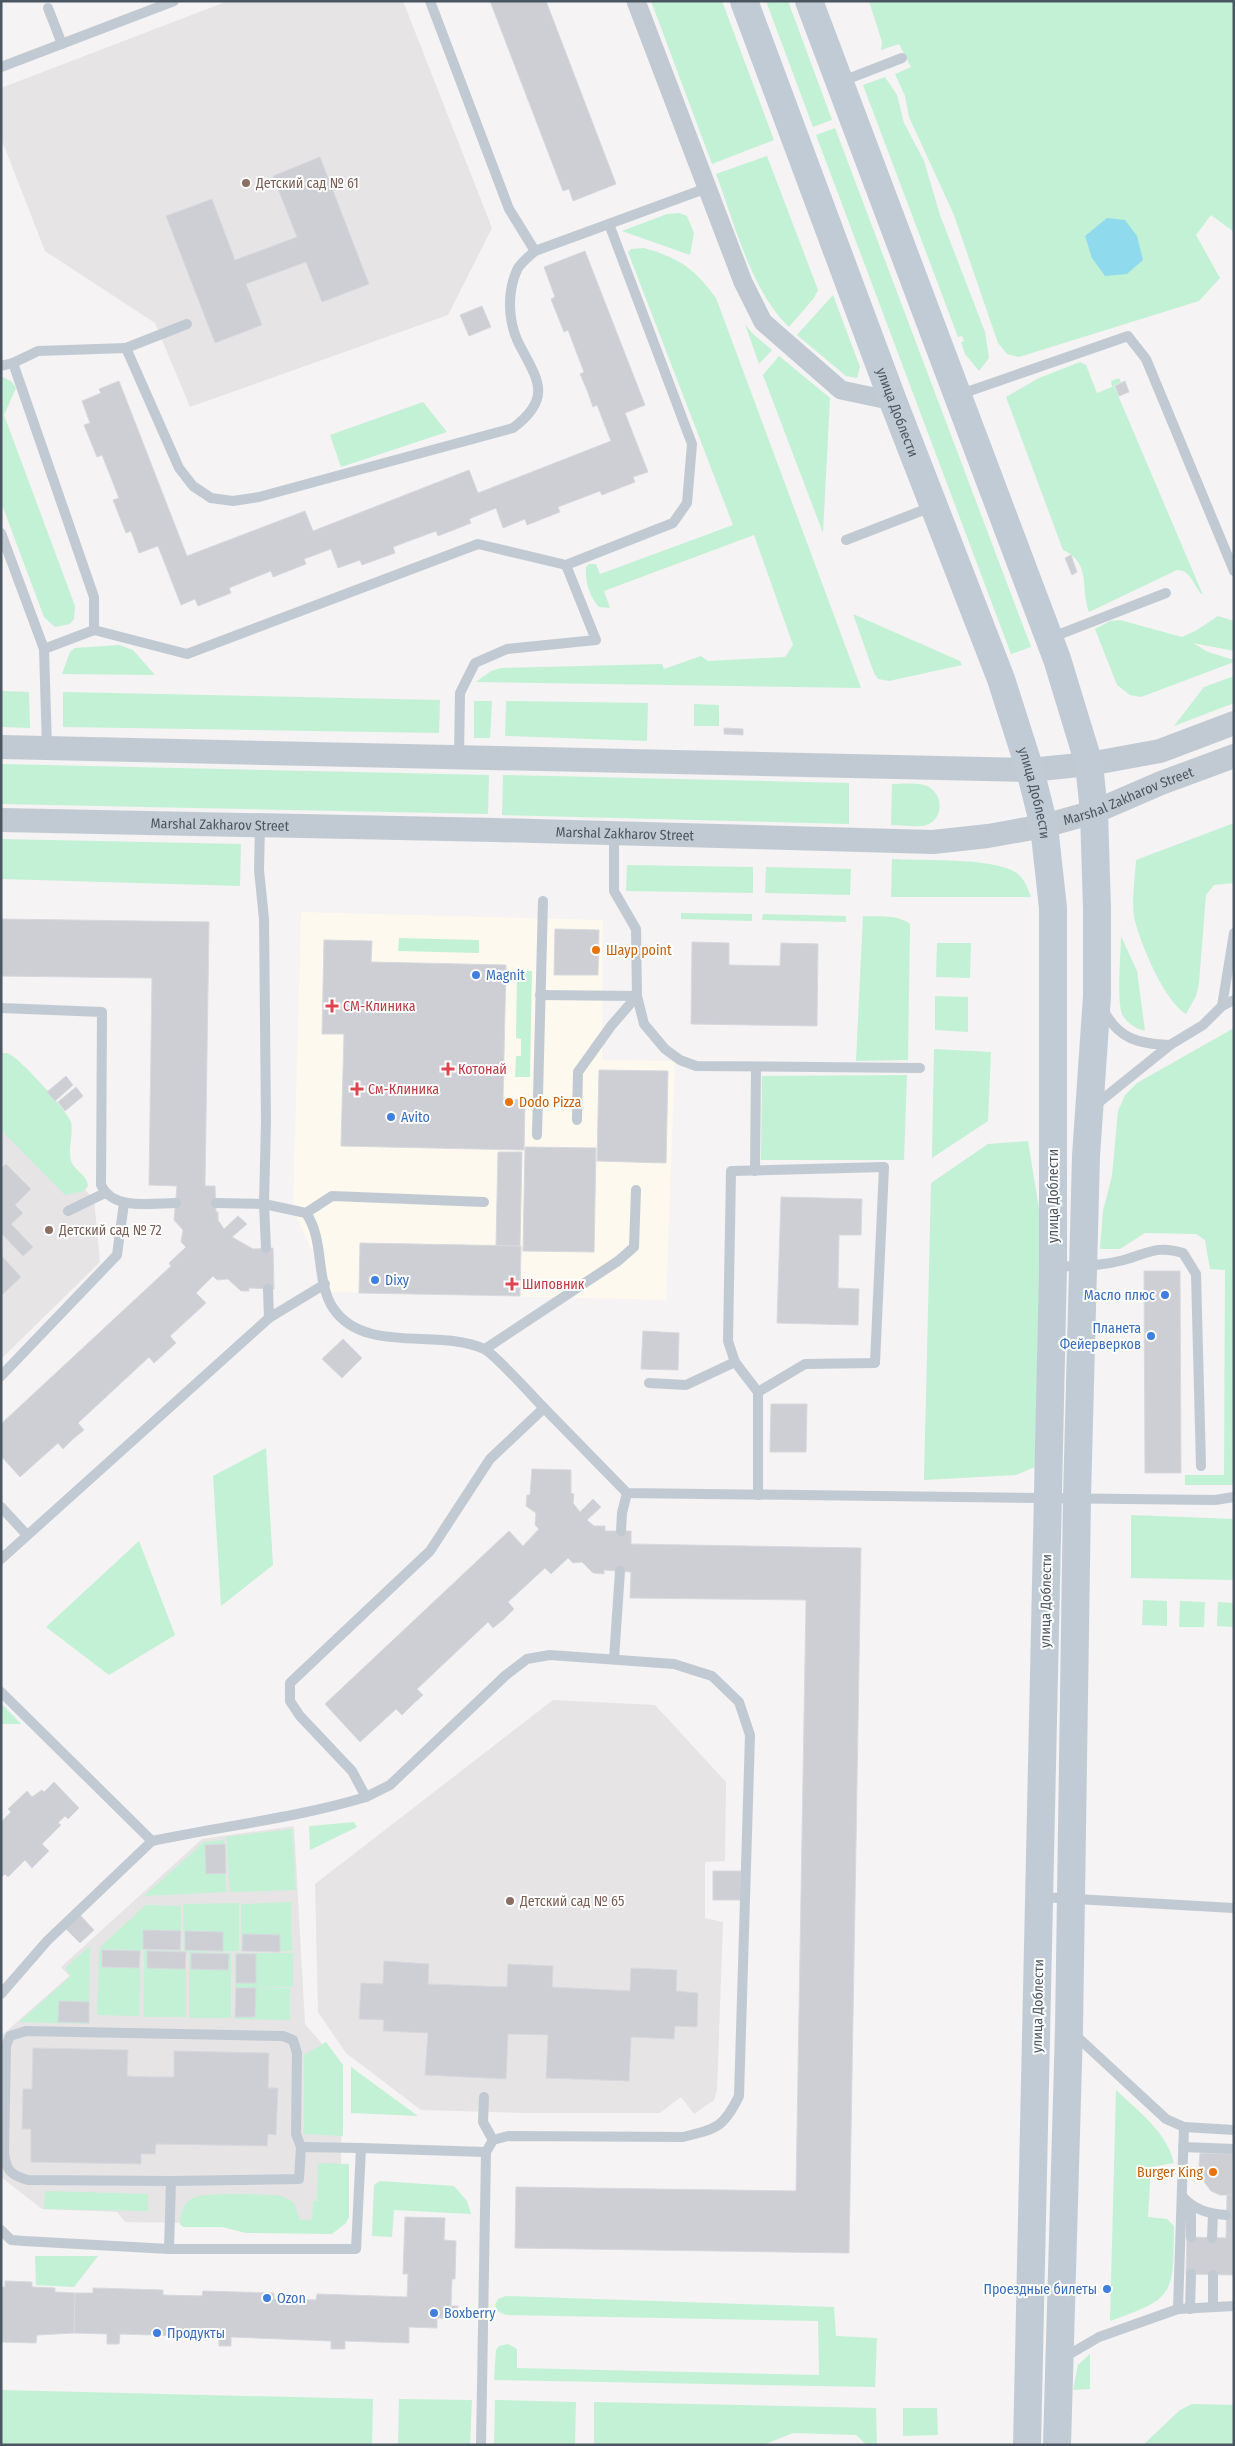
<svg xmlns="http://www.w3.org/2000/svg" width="1235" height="2446" font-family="'Fira Sans Condensed',sans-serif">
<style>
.commercial{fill:#fdf9ef}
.education{fill:#e6e4e5}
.green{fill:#c3f1d5}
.water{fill:#90daee}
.building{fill:#cdcfd5;stroke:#d7d9de}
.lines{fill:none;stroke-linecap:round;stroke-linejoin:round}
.service{stroke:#c1cad2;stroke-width:10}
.minor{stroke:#c1cad2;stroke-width:19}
.tertiary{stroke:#c1cad2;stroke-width:24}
.secondary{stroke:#c1cbd6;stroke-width:28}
.education-dot{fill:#8d6e63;stroke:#fff;stroke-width:2}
.food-dot{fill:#e8710a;stroke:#fff;stroke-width:2}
.shop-dot{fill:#3f7fe0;stroke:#fff;stroke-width:2}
.health-dot{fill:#e0444e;stroke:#fff;stroke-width:2}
.labels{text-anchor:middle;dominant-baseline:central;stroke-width:4;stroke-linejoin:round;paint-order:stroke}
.education-label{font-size:14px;fill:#785e54;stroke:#fff;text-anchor:start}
.street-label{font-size:14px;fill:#4a5661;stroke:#fff}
.food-label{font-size:14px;fill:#c56008;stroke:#fff;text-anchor:start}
.shop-label{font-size:14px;fill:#366cbe;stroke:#fff;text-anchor:start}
.health-label{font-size:14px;fill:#be3a42;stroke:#fff;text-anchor:start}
</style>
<rect width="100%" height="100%" fill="#f5f3f3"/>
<polygon class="commercial" points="301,912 603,920 602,1060 675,1061 666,1300 332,1292 293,1210"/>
<g class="education">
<polygon points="228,1 403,1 492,228 448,315 190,407 155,323 45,251 1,138 1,88"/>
<polygon points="1,1103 94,1199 100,1262 1,1359"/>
<polygon points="553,1700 655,1705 726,1782 725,1861 705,1862 705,1918 723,1922 717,2090 714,2100 694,2114 681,2097 660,2113 527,2113 421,2110 346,2053 318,2012 315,1884"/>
<polygon points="294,1826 305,2024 342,2067 341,2171 325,2225 125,2222 117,2212 42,2209 1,2177 1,2036 69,1976 61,1967 202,1839"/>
</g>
<g class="green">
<polygon points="651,1 722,1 774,140 712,164"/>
<polygon points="766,1 788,1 832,120 813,127"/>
<polygon points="869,1 1234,1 1234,232 1211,215 1196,235 1220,278 1199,301 1019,357 1007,354 998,343 954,215 909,117 905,96 895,74 911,67 899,44 881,50 882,42"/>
<polygon points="885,77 897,95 904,123 924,161 940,215 985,332 989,358 979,371 965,354 961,342 964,341 962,336 958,337 863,85"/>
<polygon points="835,128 1031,647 1011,654 816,135"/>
<path d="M767,156L818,290L814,298L789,327C751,291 735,224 716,174Z"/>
<polygon points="679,213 687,216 694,233 690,255 622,231 667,214"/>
<path d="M644,248C679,258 694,268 716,298L861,688L476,682L491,671L501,668L662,664L664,669L701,656L708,661L785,657L793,645L754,535L604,591L610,608L599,607C589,596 585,581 586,567L589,564H596L600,574L733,525L628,252L631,249Z"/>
<polygon points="833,295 860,367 857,378 846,376 797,335"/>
<polygon points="745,324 752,333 772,350 759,364"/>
<polygon points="779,356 830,398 823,533 763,375"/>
<path d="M1080,362L1086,365L1097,393L1112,387L1111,381L1119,378L1121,382L1114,386L1203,595C1193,587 1192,570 1177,570L1089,612C1080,589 1092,563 1063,550L1006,397L1039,378Z"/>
<polygon points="1,376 12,382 16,388 4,415 75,606 74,619 70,624 55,627 44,617 1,502"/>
<polygon points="423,402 447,432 341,467 330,435"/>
<polygon points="853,614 960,661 962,665 889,681 878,679 874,673"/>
<polygon points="1218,616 1234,621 1234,651 1193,643 1208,652 1234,660 1234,662 1141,697 1130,695 1117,685 1095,629 1110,621 1120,620 1182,637 1197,630"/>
<polygon points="119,645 133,650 155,675 62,674 70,652 75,648"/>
<polygon points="1234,676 1234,703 1174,726 1204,687"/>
<polygon points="1,691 29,692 30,728 1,727"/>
<polygon points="63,692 440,700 439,733 63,727"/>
<polygon points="474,701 492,701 490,738 474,738"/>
<polygon points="506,701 648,703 647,741 505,736"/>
<polygon points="694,704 719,705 719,726 694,726"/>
<polygon points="1,764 489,775 488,814 1,804"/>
<polygon points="503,775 849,783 849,824 502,815"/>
<path d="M892,784C902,784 917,782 927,786C943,793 945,819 926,825C916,828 902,825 891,825Z"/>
<path d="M1234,823V883L1214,885L1206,895L1199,983L1196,996L1186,1014C1165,1002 1141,945 1135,921C1131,905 1135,877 1136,860Z"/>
<polygon points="1,839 241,844 240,886 1,879"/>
<path d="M892,859C921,861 997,857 1018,874C1025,880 1028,889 1031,897H891Z"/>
<polygon points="627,865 753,867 753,893 626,891"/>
<polygon points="766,867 851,869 850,895 765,893"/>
<polygon points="681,913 752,914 752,921 681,919"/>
<polygon points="763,914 846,916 846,922 762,920"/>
<path d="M863,916C879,917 897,914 910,924L908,1060L856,1061Z"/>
<path d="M1121,936L1137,971L1145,1031C1137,1029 1128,1024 1123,1016C1116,1005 1121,952 1121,936Z"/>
<polygon points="399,938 479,940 479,953 398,951"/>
<polygon points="937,943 971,943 970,978 936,977"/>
<polygon points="517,970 532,971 530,1077 515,1077 516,1056 521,1056 521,1039 516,1038"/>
<polygon points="935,996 968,997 968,1032 935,1030"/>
<polygon points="1234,1028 1234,1485 1185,1485 1185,1475 1224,1475 1225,1270 1210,1269 1205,1240 1196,1234 1145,1233 1120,1249 1100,1249 1103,1211 1112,1176 1118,1111 1125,1095 1137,1083"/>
<polygon points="934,1049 991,1052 988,1121 932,1158"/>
<path d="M1,1053C2,1053 9,1053 9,1054C19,1057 69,1113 71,1122C74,1135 66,1153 73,1165C78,1173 87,1175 88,1186L84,1191L65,1195L1,1130Z"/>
<polygon points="907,1075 904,1160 761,1160 762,1076"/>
<polygon points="1028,1141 1040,1215 1035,1467 1016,1475 924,1480 931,1183 988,1144"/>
<polygon points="266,1448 273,1565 221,1606 213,1476"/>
<polygon points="1131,1515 1234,1519 1234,1580 1131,1578"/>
<polygon points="139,1541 175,1635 109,1675 46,1627"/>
<polygon points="1143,1600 1167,1601 1167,1626 1142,1625"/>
<polygon points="1180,1601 1205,1602 1204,1627 1179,1627"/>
<polygon points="1218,1602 1234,1603 1234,1627 1217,1626"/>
<polygon points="1,1703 21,1724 1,1724"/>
<polygon points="354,1822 357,1827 310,1850 309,1827 311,1826"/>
<polygon points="292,1829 296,1890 230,1892 226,1837"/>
<polygon points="224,1840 226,1892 144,1896 204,1842"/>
<polygon points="291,1902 292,1951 241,1951 241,1904"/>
<polygon points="239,1903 239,1951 186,1952 186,2017 144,2017 144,1951 184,1952 183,1904"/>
<polygon points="146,1905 181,1906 181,1951 98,1949"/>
<polygon points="90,1946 89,2024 19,2022 71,1976 65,1968"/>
<polygon points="99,1950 141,1950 139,2016 97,2015"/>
<polygon points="189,1952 231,1953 231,2018 189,2018"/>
<polygon points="235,1953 293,1953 293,1987 246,1987 290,1988 290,2020 235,2019"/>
<polygon points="326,2042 343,2065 343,2136 304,2134 304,2055"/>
<polygon points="351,2067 418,2116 351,2113"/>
<path d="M1116,2090C1139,2112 1166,2131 1174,2163L1151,2167L1148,2217L1167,2219L1174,2226C1173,2294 1176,2298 1110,2321Z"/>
<path d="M318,2163L349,2164V2217L346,2223L332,2234L246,2233L222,2227H183L180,2224C180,2213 183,2203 193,2198C203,2192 268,2194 281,2196C286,2198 290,2200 294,2203L300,2220H312L313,2201H317Z"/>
<polygon points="380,2181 454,2186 467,2201 471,2214 394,2210 392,2237 372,2236 374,2185"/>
<polygon points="45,2191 148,2194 148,2211 44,2209"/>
<polygon points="35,2256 98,2256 74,2287 36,2285"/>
<polygon points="506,2296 834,2307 836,2336 877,2338 875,2387 494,2380 496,2350 499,2346 508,2344 517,2349 517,2368 819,2375 818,2321 506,2315 497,2311 495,2305 498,2299"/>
<polygon points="1090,2354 1090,2389 1073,2390 1078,2365"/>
<polygon points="1,2390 373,2399 372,2445 1,2445"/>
<polygon points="399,2399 472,2400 470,2445 398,2445"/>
<polygon points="495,2400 576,2402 575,2445 494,2445"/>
<polygon points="594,2402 876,2408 877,2445 867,2445 856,2435 793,2433 763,2445 594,2445"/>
<polygon points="1192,2404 1234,2405 1234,2445 1143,2445 1180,2410"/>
<polygon points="903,2408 937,2408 938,2435 903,2436"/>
</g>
<polygon class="water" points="1107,218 1125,220 1137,236 1143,260 1127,274 1105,276 1092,258 1085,236"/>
<g class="building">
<polygon points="490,1 546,1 616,184 573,201 569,189 563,191"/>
<polygon points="320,157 369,284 322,302 306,262 246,284 262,325 215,343 166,216 212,199 235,260 297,237 273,176"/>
<polygon points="585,251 645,405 625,413 648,472 633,477 635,482 602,495 600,491 558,507 560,512 527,525 525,519 503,528 496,508 469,519 471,523 456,529 438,536 436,531 393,547 395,553 362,565 360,560 338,568 331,549 304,559 306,564 273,577 271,571 229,588 231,593 198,606 195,599 181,605 158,546 139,553 131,531 126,533 113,500 119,498 102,455 97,457 84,425 90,423 82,401 101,393 99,389 119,381 187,556 305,511 313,531 469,470 478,493 611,441 597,405 593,407 587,390 580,374 584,372 568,330 564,332 551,299 555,297 544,267"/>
<polygon points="482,306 491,327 469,336 460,315"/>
<polygon points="1125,381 1129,392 1119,396 1115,386"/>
<polygon points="1071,555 1077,572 1072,575 1065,558"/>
<polygon points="724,728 743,729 743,735 724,734"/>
<polygon points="1,919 209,922 205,1186 215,1186 216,1212 218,1212 218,1220 224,1229 238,1216 247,1224 232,1237 253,1249 273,1248 274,1289 249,1288 249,1291 241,1291 228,1279 217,1280 213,1276 196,1293 206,1303 170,1336 176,1343 154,1363 149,1357 78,1423 84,1430 73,1439 63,1449 58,1443 20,1477 1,1456 1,1424 171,1266 169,1263 186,1247 181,1242 183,1230 174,1220 177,1186 149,1185 152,978 1,976"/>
<polygon points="555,929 599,930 598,975 554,975"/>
<polygon points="324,940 372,941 371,962 506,965 503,1099 525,1100 524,1150 341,1146 344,1034 322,1034"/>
<polygon points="692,942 729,943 729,965 780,966 781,943 818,944 817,1026 691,1024"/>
<polygon points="599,1070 668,1071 666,1163 597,1161"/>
<polygon points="66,1076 73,1085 55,1101 47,1092"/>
<polygon points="76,1087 83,1096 65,1111 58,1102"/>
<polygon points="525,1147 596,1148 594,1252 523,1251"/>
<polygon points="498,1152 522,1152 520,1246 496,1246"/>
<polygon points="6,1164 31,1189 15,1205 23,1213 11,1224 33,1247 23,1256 1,1233 1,1168"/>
<polygon points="781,1197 862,1199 861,1235 839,1235 838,1288 859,1289 858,1325 777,1323"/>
<polygon points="360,1243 521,1246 520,1296 359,1293"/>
<polygon points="1,1255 21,1277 1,1296"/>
<polygon points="1144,1271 1180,1271 1181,1473 1145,1473"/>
<polygon points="643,1331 679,1333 678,1370 641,1369"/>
<polygon points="343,1339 362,1358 342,1378 322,1359"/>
<polygon points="771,1404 807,1404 806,1452 770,1452"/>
<polygon points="532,1469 571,1470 571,1493 574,1494 573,1503 580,1512 593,1499 601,1507 587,1520 594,1526 605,1526 605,1531 631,1531 631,1544 861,1548 849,2253 515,2248 516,2187 796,2191 806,1600 630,1598 631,1572 604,1570 604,1574 593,1573 582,1562 573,1563 568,1558 551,1574 545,1568 508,1602 514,1609 504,1619 493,1628 488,1622 417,1689 423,1695 412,1705 402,1715 396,1709 360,1742 325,1704 509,1531 523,1546 539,1529 535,1525 536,1513 526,1506 527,1495 530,1495"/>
<polygon points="54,1782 79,1808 68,1819 65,1816 58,1823 61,1825 42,1844 49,1851 32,1868 25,1860 8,1877 5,1874 1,1878 1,1822 11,1812 8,1809 27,1791 32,1797 42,1790 44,1792"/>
<polygon points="225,1844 226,1873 206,1874 205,1845"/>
<rect x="713" y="1871" width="28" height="29"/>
<polygon points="80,1915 94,1930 80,1943 66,1929"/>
<polygon points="143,1930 181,1931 180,1950 143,1949"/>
<polygon points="185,1931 223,1932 223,1951 185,1950"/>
<polygon points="243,1934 280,1935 280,1952 242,1951"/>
<polygon points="102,1950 140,1951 139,1968 102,1967"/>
<polygon points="147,1951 186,1952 185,1969 147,1968"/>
<polygon points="191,1953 229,1954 228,1970 191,1969"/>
<rect x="236" y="1954" width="20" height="29"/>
<polygon points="384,1961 429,1964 428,1984 507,1987 508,1964 553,1966 552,1987 630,1991 631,1968 677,1970 676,1991 698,1993 697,2027 675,2026 674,2039 631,2037 629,2081 546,2078 548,2035 508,2034 506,2079 425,2075 428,2033 383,2031 384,2020 359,2019 361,1983 383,1984"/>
<polygon points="236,1988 256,1988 255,2017 235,2017"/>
<polygon points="59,2001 89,2002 89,2023 58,2022"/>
<polygon points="33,2048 128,2050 127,2076 151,2077 174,2077 174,2051 269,2053 268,2088 278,2088 276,2135 268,2134 267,2146 156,2144 155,2154 141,2154 141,2164 31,2162 31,2129 22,2129 23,2089 32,2089"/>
<polygon points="1200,2153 1234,2154 1234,2195 1220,2195 1211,2191 1205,2183 1199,2165"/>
<polygon points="1227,2195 1234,2195 1234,2275 1186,2274 1187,2237 1226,2238"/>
<polygon points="405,2217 445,2218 444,2240 456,2241 455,2279 452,2279 451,2306 458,2306 457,2319 437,2318 437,2328 409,2327 409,2343 345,2341 345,2349 331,2349 331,2341 231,2337 231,2346 219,2346 219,2337 120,2334 119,2344 107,2344 107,2334 74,2333 75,2293 93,2293 93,2288 163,2290 163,2295 202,2296 203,2291 274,2293 274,2299 316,2300 317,2294 407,2297 408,2274 403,2274"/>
<polygon points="5,2281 32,2282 32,2287 55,2288 55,2292 75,2293 74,2333 37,2335 36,2343 1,2342 1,2287 5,2287"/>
</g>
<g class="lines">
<g class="service">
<polyline points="430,1 509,209 535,251"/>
<polyline points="48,8 62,44"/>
<polyline points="1,67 174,1"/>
<polyline points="840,82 902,58"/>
<polyline points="126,348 187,324"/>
<polyline points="1,366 13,363"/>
<polyline points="958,395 1128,336 1146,359 1234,571"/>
<polyline points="1,533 44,649 47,748"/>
<polyline points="846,540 934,506"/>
<path d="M94,630V597L13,363L38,351L126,348L179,468L193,486L211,498L233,501L259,497L513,428C554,397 537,379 518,342C508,320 507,292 517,270C520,263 530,256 535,251L707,188"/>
<polyline points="1050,638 1166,593"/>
<polyline points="44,649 94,630 187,654 478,544 566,565"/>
<polyline points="459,757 460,693 475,663 507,649 596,640 566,565 673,523 687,503 692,444 609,224"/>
<polyline points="260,826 259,870 264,919 266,1121 264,1204 266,1248"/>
<polyline points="614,833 614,891 636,929 637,996 644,1024 665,1049 680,1060 696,1066 920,1068"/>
<polyline points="540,995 637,996"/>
<polyline points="1222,1006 1234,933"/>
<path d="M1,1008L102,1012L101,1185C113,1211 152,1203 176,1203"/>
<path d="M1103,1009C1118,1039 1138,1044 1170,1045"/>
<polyline points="1093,1107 1170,1045 1203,1025 1222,1006 1234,1000"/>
<polyline points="577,1120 578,1072 611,1026 637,996"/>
<polyline points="537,1135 543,901"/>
<polyline points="755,1171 756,1067"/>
<path d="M216,1203L264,1204L306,1213C325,1240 315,1280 333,1308C364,1355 440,1328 484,1349C494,1353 533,1397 544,1408"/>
<polyline points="68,1211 105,1193"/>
<polyline points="306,1213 332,1196 484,1202"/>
<path d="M1054,1266C1078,1267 1101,1266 1124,1260C1149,1253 1157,1245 1183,1253L1196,1274L1201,1466"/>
<polyline points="268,1289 269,1318"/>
<polyline points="485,1349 618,1261 634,1247 636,1190"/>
<polyline points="1,1376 117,1255 124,1203"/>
<polyline points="649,1383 686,1385 735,1362"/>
<polyline points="758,1495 758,1392 735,1362 728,1341 731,1171 884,1167 875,1363 805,1364 758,1392"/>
<polyline points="1,1507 27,1535"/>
<polyline points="621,1531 622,1513 627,1493"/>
<polyline points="1,1559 269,1318 325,1284"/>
<polyline points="614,1659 620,1571"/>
<polyline points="1,1692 152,1841 47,1941 1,1994"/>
<path d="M152,1841C223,1826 296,1818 366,1797"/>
<polyline points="1041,1897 1233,1908"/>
<polyline points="1073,2033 1166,2119 1184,2127 1178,2309"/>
<polyline points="484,2097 483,2122 493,2140"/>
<polyline points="1184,2127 1234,2130"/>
<polyline points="1183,2147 1234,2149"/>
<path d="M171,2181L28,2180C11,2175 6,2171 4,2153L6,2046L10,2036L26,2031L283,2036L293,2040L297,2053L296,2134L301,2147"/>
<path d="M1182,2196C1194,2210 1209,2214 1226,2215"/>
<polyline points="1191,2206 1191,2237"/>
<polyline points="1,2230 11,2240 24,2241 169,2249 356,2249 361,2148 486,2152"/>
<polyline points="1212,2238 1213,2214"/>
<polyline points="169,2249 171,2181 299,2179 301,2147 361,2148"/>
<polyline points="1213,2275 1213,2307"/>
<polyline points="1190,2309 1191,2274"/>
<polyline points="1063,2358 1099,2337 1178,2309 1234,2306"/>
<path d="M481,2445L486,2152L493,2140L508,2136L683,2137C717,2129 724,2127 739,2096L750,1735L739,1702L712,1676L674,1664L550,1655L527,1659L506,1675L390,1785L366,1797L352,1771L300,1716L290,1701V1683L430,1551L490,1459L544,1408L627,1493L1215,1500L1234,1497"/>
</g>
<polyline class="minor" points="636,1 743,282 763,322 841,390 893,401"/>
<g class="tertiary">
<polyline points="1,747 1030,770 1089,764 1160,751 1234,723"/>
<path id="s1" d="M1,820L495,830L933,842L988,836L1044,826L1094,812L1161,783L1234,756"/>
</g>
<g class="secondary">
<path id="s2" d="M744,1L893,401L1001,679L1030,770L1044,826L1053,908V1266L1027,2445"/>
<polyline points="809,1 1057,659 1089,764 1094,812 1097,909 1097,996 1086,1156 1077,1497 1069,2029 1057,2445"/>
</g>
</g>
<g class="education-dot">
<circle cx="246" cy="183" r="5"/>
<circle cx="49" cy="1230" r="5"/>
<circle cx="510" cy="1901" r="5"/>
</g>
<g class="food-dot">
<circle cx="596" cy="950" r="5"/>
<circle cx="509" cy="1102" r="5"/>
<circle cx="1213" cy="2172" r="5"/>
</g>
<g class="shop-dot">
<circle cx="476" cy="975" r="5"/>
<circle cx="391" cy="1117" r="5"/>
<circle cx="375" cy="1280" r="5"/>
<circle cx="1165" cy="1295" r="5"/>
<circle cx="1151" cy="1336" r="5"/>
<circle cx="1107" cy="2289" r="5"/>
<circle cx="267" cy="2298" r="5"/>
<circle cx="434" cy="2313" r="5"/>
<circle cx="157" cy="2333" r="5"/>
</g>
<g class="health-dot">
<path d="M329.5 998.5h5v5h5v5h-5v5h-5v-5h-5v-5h5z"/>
<path d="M445.5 1061.5h5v5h5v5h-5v5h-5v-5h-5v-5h5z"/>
<path d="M354.5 1081.5h5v5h5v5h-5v5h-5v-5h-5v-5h5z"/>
<path d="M509.5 1276.5h5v5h5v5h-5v5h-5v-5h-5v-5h5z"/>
</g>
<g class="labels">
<g class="education-label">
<text x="256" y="183">Детский сад № 61</text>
<text x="59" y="1230">Детский сад № 72</text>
<text x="520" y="1901">Детский сад № 65</text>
</g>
<g class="street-label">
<text stroke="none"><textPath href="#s2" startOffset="439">улица Доблести</textPath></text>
<text stroke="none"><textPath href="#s2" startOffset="844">улица Доблести</textPath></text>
<text stroke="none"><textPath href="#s1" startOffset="1134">Marshal Zakharov Street</textPath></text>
<text stroke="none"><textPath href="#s1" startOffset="219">Marshal Zakharov Street</textPath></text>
<text stroke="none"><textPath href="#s1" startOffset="624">Marshal Zakharov Street</textPath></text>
<text transform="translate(1053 1196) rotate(-90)">улица Доблести</text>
<text transform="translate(1046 1601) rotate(-89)">улица Доблести</text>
<text transform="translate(1038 2006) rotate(-89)">улица Доблести</text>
</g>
<g class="food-label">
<text x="606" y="950">Шаур point</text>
<text x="519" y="1102">Dodo Pizza</text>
<text x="1203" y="2172" text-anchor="end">Burger King</text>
</g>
<g class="shop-label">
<text x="486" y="975">Magnit</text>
<text x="401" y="1117">Avito</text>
<text x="385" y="1280">Dixy</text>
<text x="1155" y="1295" text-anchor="end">Масло плюс</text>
<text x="1141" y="1328" text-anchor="end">Планета<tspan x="1141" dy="16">Фейерверков</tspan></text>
<text x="1097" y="2289" text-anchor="end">Проездные билеты</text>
<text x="277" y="2298">Ozon</text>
<text x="444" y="2313">Boxberry</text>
<text x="167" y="2333">Продукты</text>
</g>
<g class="health-label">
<text x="343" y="1006">СМ-Клиника</text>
<text x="458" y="1069">Котонай</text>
<text x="368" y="1089">См-Клиника</text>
<text x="522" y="1284">Шиповник</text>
</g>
</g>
<rect width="1235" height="2446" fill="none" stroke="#4a5661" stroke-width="5"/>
</svg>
